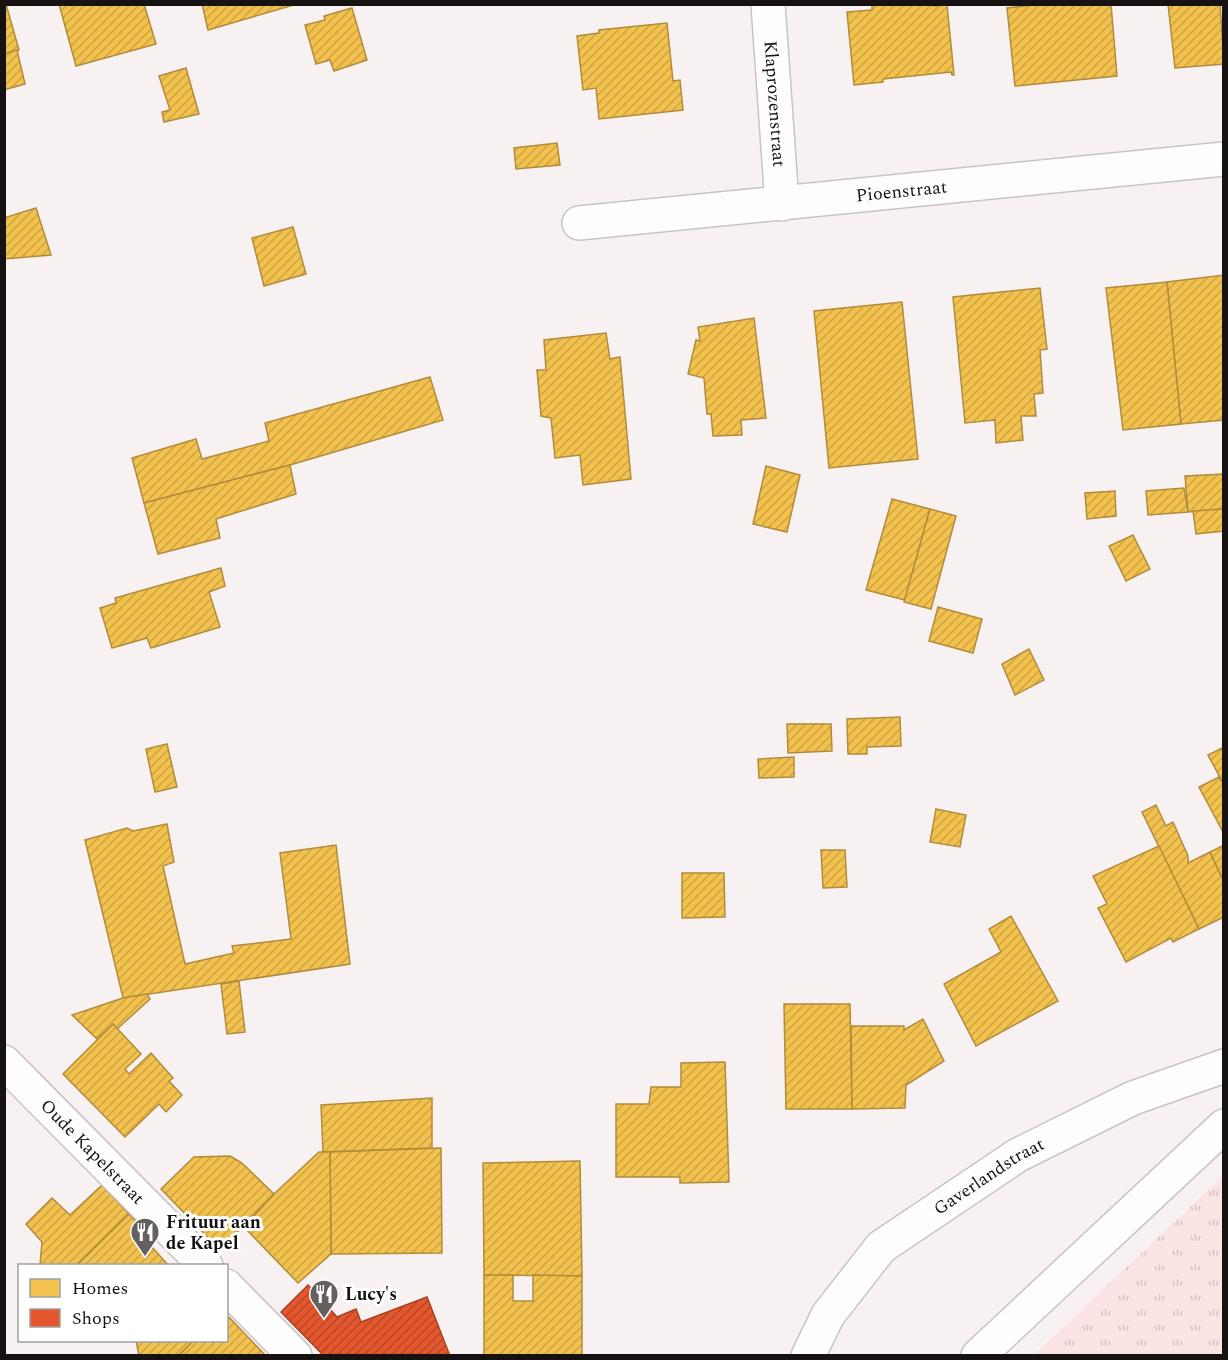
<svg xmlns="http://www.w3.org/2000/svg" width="1228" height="1360" font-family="Spectral,serif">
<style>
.grass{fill:url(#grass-tufts)}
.homes{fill:url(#homes-hatch);stroke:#b08c3c;stroke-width:1.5}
.shops{fill:url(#shops-hatch);stroke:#a64225;stroke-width:1.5}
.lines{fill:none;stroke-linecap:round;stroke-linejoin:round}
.street-casing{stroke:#c9c4c4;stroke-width:36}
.secondary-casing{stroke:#c9c4c4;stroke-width:36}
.street{stroke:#fefdfd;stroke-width:33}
.secondary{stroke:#fefdfd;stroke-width:33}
.labels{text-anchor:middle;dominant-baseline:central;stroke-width:6;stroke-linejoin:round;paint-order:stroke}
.street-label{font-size:18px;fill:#161211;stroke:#fff}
.poi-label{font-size:18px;font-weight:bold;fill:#161211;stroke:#fff;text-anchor:start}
</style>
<defs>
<pattern id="grass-tufts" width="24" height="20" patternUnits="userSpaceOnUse" patternTransform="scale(1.5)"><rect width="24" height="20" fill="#fbe4e3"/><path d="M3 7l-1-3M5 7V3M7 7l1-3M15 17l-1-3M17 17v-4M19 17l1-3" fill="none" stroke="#d6c3c2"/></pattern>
<pattern id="homes-hatch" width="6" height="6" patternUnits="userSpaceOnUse" patternTransform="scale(1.5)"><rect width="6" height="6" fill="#f2c14e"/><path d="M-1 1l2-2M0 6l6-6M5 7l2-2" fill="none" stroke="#cfa543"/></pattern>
<pattern id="shops-hatch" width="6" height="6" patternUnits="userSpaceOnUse" patternTransform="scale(1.5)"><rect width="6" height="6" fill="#e4572e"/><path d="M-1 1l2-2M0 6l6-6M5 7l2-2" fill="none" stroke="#b84726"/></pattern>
</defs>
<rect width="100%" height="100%" fill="#f8f1f1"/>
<polygon class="grass" points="1223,1176 1223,1355 1034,1355"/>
<g class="homes">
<polygon points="4,4 6,4 19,50 4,54"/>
<polygon points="59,4 144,4 156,44 76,66"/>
<polygon points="202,4 297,4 208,30"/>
<polygon points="872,4 933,4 933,6 947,5 954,75 952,75 951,72 883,79 883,82 854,85 847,12 872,10"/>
<polygon points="1042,4 1111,4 1117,76 1015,86 1007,8"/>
<polygon points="1168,4 1220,4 1224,64 1175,68"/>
<polygon points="352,8 367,60 334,71 330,60 316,64 305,25 325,20 324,16"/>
<polygon points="667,23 673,81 680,80 683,110 599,119 596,88 583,90 577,36 599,33 599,30"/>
<polygon points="17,50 25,84 4,90 4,54"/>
<polygon points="186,68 199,114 164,122 162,112 170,110 159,76"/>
<polygon points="557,143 560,165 516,169 514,148"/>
<polygon points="36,208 51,255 4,259 4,218"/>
<polygon points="293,227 306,274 264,286 252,238"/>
<polygon points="1224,275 1224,420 1181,424 1167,282"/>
<polygon points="1167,282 1181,424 1123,430 1106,288"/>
<polygon points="1040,288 1047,349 1040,350 1043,393 1034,394 1036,416 1021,416 1023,440 996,443 995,420 965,423 953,297"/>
<polygon points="902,302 918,459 829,468 814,311"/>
<polygon points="754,318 766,418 741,420 742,435 713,436 711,414 707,414 704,378 688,374 696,340 700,341 698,327"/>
<polygon points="606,333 610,359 620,357 631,479 583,485 580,455 555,458 551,418 541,416 537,370 546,370 544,340"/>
<polygon points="430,377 443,420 290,465 144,503 132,458 196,439 202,459 269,441 265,423"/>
<polygon points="290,465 296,494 216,519 220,538 158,554 144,503"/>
<polygon points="766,466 800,475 787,532 753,524"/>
<polygon points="1224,474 1224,509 1188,512 1185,476"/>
<polygon points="1184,488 1188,512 1148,515 1146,491"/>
<polygon points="1115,491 1116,516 1087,519 1085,493"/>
<polygon points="892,499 930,509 905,600 866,590"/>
<polygon points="930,509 956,516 931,609 904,602"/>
<polygon points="1223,509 1224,531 1196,534 1193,511"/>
<polygon points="1133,535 1150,569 1126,581 1109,546"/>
<polygon points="221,568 225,586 209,592 220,627 151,648 147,638 112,648 100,608 116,603 115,598"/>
<polygon points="938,607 982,619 973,653 929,641"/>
<polygon points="1029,649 1044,680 1015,695 1002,664"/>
<polygon points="900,717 901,746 867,747 867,754 848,754 847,719"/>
<polygon points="787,724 831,724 832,751 788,753"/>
<polygon points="167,744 177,787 155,792 146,749"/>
<polygon points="1224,747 1224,785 1208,755"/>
<polygon points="794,757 794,777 759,778 758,759"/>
<polygon points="1219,777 1224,785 1224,834 1199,787"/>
<polygon points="1156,805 1166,826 1173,822 1188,856 1188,863 1210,852 1224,882 1224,917 1199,929 1142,812"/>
<polygon points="936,809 966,815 960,847 930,842"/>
<polygon points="167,824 174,862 163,866 185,964 234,953 232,946 291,939 280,853 336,845 350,964 123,998 85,840 127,828 133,831"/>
<polygon points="1224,845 1224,882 1210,852"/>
<polygon points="1159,846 1199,929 1173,942 1171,938 1126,962 1098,908 1107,904 1093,876"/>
<polygon points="821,850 845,850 847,887 823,888"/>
<polygon points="682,873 724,873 725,917 682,918"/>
<polygon points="1011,916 1058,1001 976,1046 944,984 1001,952 989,929"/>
<polygon points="239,981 245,1032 227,1034 221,984"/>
<polygon points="147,994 150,999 117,1029 113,1024 97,1039 72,1015 123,998"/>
<polygon points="784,1004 850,1004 852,1109 786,1109"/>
<polygon points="923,1019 944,1061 906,1085 905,1108 852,1109 851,1026 904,1026 904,1030"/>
<polygon points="113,1024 141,1054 125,1069 129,1074 151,1053 173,1078 169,1081 182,1095 166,1112 159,1104 125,1137 63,1074"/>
<polygon points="725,1062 729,1182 680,1183 680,1177 616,1177 616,1104 649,1104 651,1087 681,1087 681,1063"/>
<polygon points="432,1098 432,1148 323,1152 321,1105"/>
<polygon points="441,1148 442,1253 331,1254 330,1152"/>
<polygon points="319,1152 330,1152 331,1254 298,1283 244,1227 274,1194"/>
<polygon points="230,1156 242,1163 274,1194 220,1250 161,1189 194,1157"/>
<polygon points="580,1161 582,1276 484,1275 483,1163"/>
<polygon points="102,1185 129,1214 76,1266 40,1265 42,1242 26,1224 52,1198 70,1215"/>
<polygon points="129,1214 155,1241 151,1246 169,1266 76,1266"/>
<polygon points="484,1275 513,1275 513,1301 533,1301 533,1275 582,1276 582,1356 484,1356"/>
<polygon points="226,1314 266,1356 178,1356 194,1340 226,1340"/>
<polygon points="136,1340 194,1340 178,1356 139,1356"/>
</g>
<polygon class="shops" points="308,1285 337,1317 356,1309 361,1322 427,1297 450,1356 324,1356 281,1312"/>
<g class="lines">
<g class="street-casing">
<g id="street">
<path id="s1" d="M768,4L782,204"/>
<path id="s2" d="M579,223L1224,159"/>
<path id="s3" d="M4,1062L206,1266"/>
<polyline points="226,1286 295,1356"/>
<path id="s4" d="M808,1356L828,1315L881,1247L1018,1155L1133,1098L1224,1066"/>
</g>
</g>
<g class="secondary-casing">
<polyline id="secondary" points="978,1356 1224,1126"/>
</g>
<use href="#street" class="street"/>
<use href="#secondary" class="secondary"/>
</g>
<defs>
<g id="restaurant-pin" transform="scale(1.5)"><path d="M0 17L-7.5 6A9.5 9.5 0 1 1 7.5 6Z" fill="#65605f" stroke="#fff"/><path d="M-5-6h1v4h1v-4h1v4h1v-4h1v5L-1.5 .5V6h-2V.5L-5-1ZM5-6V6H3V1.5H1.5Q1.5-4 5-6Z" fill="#fff"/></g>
</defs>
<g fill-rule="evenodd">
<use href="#restaurant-pin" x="145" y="1232"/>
<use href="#restaurant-pin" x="324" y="1294"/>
</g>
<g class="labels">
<g class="street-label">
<text stroke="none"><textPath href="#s1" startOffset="100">Klaprozenstraat</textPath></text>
<text stroke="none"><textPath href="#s2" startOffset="324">Pioenstraat</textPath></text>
<text stroke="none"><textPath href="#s3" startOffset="126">Oude Kapelstraat</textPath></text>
<text stroke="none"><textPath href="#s4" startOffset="261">Gaverlandstraat</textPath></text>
</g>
<g class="poi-label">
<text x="166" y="1222">Frituur aan<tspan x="166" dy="21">de Kapel</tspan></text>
<text x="345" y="1294">Lucy's</text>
</g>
</g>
<rect width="1228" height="1360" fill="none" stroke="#161211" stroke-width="12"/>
<rect x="18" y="1264" width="210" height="78" fill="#ffffff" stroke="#a2a0a0" stroke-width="1.5"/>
<rect x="30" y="1279" width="30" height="18" fill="#f2c14e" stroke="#a2a0a0" stroke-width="1.5"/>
<text x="72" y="1294" font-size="18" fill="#161211">Homes</text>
<rect x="30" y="1309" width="30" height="18" fill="#e4572e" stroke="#a2a0a0" stroke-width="1.5"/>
<text x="72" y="1324" font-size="18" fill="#161211">Shops</text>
</svg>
